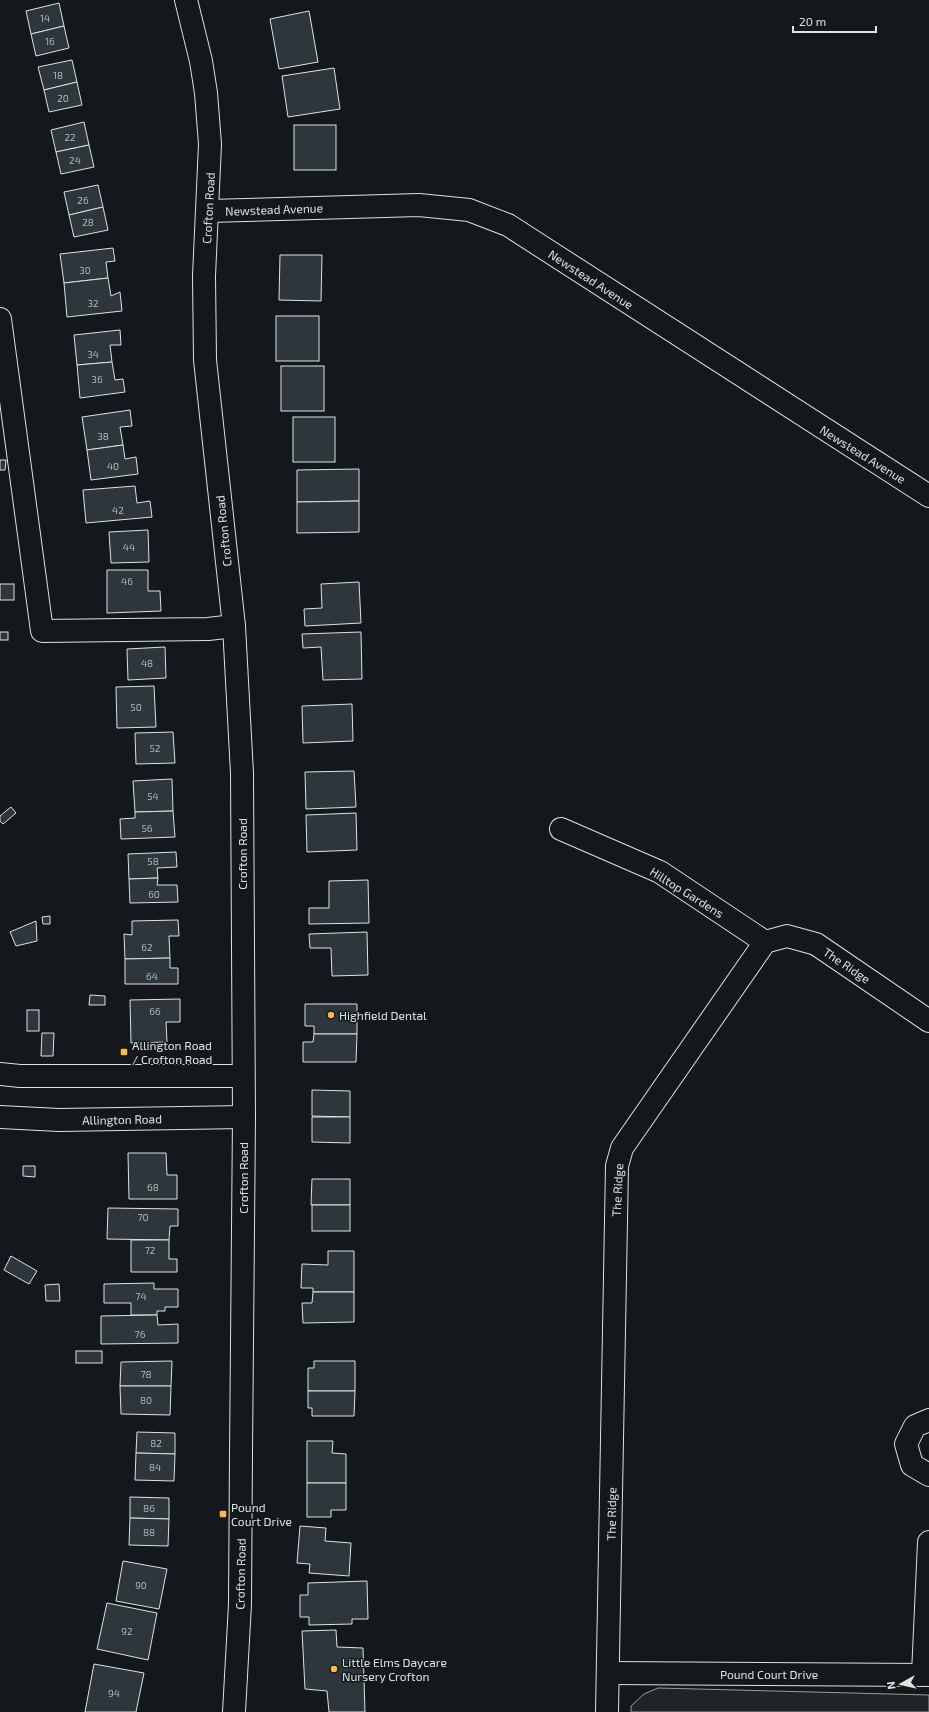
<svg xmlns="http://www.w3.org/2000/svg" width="929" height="1712" font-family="'Exo 2',sans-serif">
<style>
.green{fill:#202428;stroke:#939e99}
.building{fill:#2c363c;stroke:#d8e6dc}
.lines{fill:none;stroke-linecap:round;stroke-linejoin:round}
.minor-casing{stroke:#d8e6dc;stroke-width:24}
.major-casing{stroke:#d8e6dc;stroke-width:24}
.minor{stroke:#14181c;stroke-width:22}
.major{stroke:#14181c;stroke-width:22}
.poi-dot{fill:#ffb74d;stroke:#14181c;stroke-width:1.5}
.labels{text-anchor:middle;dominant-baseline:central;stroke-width:3;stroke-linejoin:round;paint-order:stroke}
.number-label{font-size:10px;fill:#adbab4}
.street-label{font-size:12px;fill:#d8e6dc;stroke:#14181c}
.poi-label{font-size:12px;fill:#d8e6dc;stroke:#14181c;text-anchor:start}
</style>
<rect width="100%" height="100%" fill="#14181c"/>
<polygon class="green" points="658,1688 929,1695 929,1712 631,1712 631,1706 644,1694"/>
<g class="building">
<polygon points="59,3 64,26 31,34 26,11"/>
<polygon points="309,11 318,62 279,69 270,19"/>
<polygon points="64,26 69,48 36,56 31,34"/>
<polygon points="72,60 77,82 44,90 38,67"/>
<polygon points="334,68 340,109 288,117 282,76"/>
<polygon points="77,82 82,105 49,112 44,90"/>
<polygon points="84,122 89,145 56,152 51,130"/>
<rect x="294" y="125" width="42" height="45"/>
<polygon points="89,145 94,167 61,174 56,152"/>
<polygon points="98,185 103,207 69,215 64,192"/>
<polygon points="103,207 108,230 74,237 69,215"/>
<polygon points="113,248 115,261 106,262 108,278 64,283 60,254"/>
<polygon points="280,255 322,255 321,301 279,300"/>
<polygon points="108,278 111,296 120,292 122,311 67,317 64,283"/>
<rect x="276" y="316" width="43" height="45"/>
<polygon points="120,330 121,345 110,345 112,362 77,365 74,335"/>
<polygon points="112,362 115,380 123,379 125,392 80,398 77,365"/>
<rect x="281" y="366" width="43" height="45"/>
<polygon points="130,410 132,426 120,427 123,445 87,450 82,417"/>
<rect x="293" y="417" width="42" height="45"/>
<polygon points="123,445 125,459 136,457 138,474 91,480 87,450"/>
<polygon points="0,460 6,460 5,470 0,470"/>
<polygon points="359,469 359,501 297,502 297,470"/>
<polygon points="135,486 137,503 150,501 152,517 86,523 83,490"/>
<polygon points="359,501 359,532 297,533 297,502"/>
<polygon points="148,530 149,562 111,563 109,532"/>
<polygon points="107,570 148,570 148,591 160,591 161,611 107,613"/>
<polygon points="359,582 361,623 305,626 304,609 322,608 321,584"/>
<rect x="0" y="584" width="14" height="16"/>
<rect x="0" y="632" width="8" height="8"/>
<polygon points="361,632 362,679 323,680 321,647 303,648 302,634"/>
<polygon points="165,647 166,678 128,680 127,649"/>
<polygon points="154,686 156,727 117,728 116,687"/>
<polygon points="352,704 353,741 303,743 302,706"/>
<polygon points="173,732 175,763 136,764 135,733"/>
<polygon points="354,771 356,807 306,809 305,772"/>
<polygon points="172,779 173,811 135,812 133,781"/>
<polygon points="11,807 16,813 3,824 0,821 0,816"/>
<polygon points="173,811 175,837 121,839 120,819 135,818 135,812"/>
<polygon points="356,813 357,850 307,852 306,815"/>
<polygon points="176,852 177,867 157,868 158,878 129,879 128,854"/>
<polygon points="158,878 157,885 177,885 178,902 130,903 129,879"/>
<polygon points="368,880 369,923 309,924 309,908 329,908 329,881"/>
<polygon points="50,916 50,924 43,924 42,917"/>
<polygon points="178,920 179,936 169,936 170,958 125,959 124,934 132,935 132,921"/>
<polygon points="36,921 37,941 16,946 10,932"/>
<polygon points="367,932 368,975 332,976 331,948 310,948 309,934"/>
<polygon points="170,958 170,968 178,968 178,984 125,984 125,959"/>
<polygon points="90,995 105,996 105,1005 89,1005"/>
<polygon points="180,999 180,1022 166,1022 167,1042 131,1043 130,1000"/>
<polygon points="305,1004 357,1004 357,1034 314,1034 314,1026 305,1026"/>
<rect x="27" y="1010" width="12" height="21"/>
<polygon points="42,1033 54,1033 53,1056 41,1056"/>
<polygon points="314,1034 357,1034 356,1062 303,1062 303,1042 313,1042"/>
<polygon points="312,1090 350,1091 350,1117 312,1116"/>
<polygon points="312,1117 350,1117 350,1143 312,1142"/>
<polygon points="128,1153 166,1153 167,1175 177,1175 177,1199 129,1199"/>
<polygon points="23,1166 35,1166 35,1177 23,1176"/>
<polygon points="312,1179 350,1179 350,1205 311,1205"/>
<rect x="312" y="1205" width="38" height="26"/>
<polygon points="108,1208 178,1209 178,1226 170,1226 169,1240 107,1239"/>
<polygon points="131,1240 169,1240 169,1259 177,1259 177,1272 131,1272"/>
<polygon points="328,1251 354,1251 354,1292 313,1292 313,1288 301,1288 302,1264 328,1265"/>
<polygon points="11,1256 37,1271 29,1284 4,1270"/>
<polygon points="154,1283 154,1289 178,1289 178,1307 165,1307 165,1311 157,1311 157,1315 131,1315 131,1303 104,1303 104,1284"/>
<polygon points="59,1284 60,1301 46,1301 45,1285"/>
<polygon points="313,1292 354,1292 354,1322 303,1323 302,1303 312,1303"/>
<polygon points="157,1315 158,1325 178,1324 178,1343 101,1344 101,1316"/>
<rect x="76" y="1351" width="26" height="12"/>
<polygon points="172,1361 171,1386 120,1386 121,1362"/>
<polygon points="314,1361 355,1361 355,1391 308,1391 308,1368 314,1368"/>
<polygon points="120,1386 171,1386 170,1415 121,1414"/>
<polygon points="308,1391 355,1391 354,1416 312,1416 312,1408 308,1408"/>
<polygon points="137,1432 175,1433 175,1454 136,1453"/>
<polygon points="307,1441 333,1441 332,1453 346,1454 346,1483 307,1483"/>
<polygon points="136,1453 175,1454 174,1481 135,1480"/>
<polygon points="307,1483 346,1483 346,1510 331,1510 331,1517 307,1517"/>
<polygon points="130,1497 169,1498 169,1519 130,1518"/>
<polygon points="130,1518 169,1519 168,1546 129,1545"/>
<polygon points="300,1526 326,1528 325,1541 351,1543 349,1576 309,1573 310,1564 297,1563"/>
<polygon points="123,1561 167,1569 159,1609 116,1601"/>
<polygon points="367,1581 368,1619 352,1619 352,1624 309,1625 309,1617 300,1617 300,1595 308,1595 308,1583"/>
<polygon points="107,1603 157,1613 148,1660 97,1649"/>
<polygon points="336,1630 337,1647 363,1648 365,1712 329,1712 327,1691 305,1689 302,1631"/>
<polygon points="94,1664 144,1673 136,1712 85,1712"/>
</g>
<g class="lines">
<g class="minor-casing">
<g id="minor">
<polyline points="208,211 419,205 469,210 508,225 929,496"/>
<polyline points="0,319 42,631 208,629 234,626"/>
<polyline points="561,829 660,872 765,942"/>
<polyline points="0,1074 20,1076 242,1076"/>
<polyline points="0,1117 59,1120 244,1117"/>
<polyline points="929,1420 915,1426 906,1444 912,1465 929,1475"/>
<polyline points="608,1673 929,1675"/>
<polyline points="923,1674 929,1542"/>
<polyline points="607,1712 617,1166 622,1148 765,942 787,936 816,944 929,1021"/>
</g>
</g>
<g class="major-casing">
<polyline id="major" points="186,0 201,61 206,93 210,144 204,276 205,360 234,626 242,773 244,1117 241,1455 240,1604 234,1712"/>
</g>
<use href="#minor" class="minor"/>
<use href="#major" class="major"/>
</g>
<g class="poi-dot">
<circle cx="331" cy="1015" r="4"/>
<rect x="120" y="1048" width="8" height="8" rx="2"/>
<rect x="219" y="1510" width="8" height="8" rx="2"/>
<circle cx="334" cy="1669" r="4"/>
</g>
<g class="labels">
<g class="number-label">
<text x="45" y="18">14</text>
<text x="50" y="41">16</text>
<text x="58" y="75">18</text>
<text x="63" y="98">20</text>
<text x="70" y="137">22</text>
<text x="75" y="160">24</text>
<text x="83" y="200">26</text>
<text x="88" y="222">28</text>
<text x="85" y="270">30</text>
<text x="93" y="303">32</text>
<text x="93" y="354">34</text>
<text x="97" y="379">36</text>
<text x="103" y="436">38</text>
<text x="113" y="466">40</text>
<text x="118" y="510">42</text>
<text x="129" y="547">44</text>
<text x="127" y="581">46</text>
<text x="147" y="663">48</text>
<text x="136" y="707">50</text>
<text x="155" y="748">52</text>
<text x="153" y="796">54</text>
<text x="147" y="828">56</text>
<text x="153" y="861">58</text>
<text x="154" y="894">60</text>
<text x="147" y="947">62</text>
<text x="152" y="976">64</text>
<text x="155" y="1011">66</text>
<text x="153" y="1187">68</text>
<text x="143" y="1217">70</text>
<text x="150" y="1250">72</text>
<text x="141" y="1296">74</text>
<text x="140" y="1334">76</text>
<text x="146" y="1374">78</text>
<text x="146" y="1400">80</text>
<text x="156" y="1443">82</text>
<text x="155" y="1467">84</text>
<text x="149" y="1508">86</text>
<text x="149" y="1532">88</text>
<text x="141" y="1585">90</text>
<text x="127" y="1631">92</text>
<text x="114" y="1693">94</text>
</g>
<g class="street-label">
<text transform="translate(208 208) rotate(-87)">Crofton Road</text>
<text transform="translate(274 209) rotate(-2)">Newstead Avenue</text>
<text transform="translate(591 279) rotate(33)">Newstead Avenue</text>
<text transform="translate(863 454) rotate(32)">Newstead Avenue</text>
<text transform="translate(223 531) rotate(-96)">Crofton Road</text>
<text transform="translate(242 854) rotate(-90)">Crofton Road</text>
<text transform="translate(687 892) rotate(32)">Hilltop Gardens</text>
<text transform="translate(847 965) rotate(34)">The Ridge</text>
<text transform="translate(122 1119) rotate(-1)">Allington Road</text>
<text transform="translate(243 1178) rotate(-90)">Crofton Road</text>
<text transform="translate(617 1190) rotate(-87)">The Ridge</text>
<text transform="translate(611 1514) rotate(-89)">The Ridge</text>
<text transform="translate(240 1574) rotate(-89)">Crofton Road</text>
<text x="769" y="1674">Pound Court Drive</text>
</g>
<g class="poi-label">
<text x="339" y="1015">Highfield Dental</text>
<text x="132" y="1045">Allington Road<tspan x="132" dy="14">/ Crofton Road</tspan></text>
<text x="231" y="1507">Pound<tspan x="231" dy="14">Court Drive</tspan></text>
<text x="342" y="1662">Little Elms Daycare<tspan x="342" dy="14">Nursery Crofton</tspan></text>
</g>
</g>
<g transform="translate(901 1684) rotate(262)" stroke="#14181c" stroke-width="3" paint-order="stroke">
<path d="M0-3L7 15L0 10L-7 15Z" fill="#d8e6dc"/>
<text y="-6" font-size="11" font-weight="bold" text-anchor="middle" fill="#d8e6dc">N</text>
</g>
<path d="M793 26v6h83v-6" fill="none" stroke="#d8e6dc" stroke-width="2"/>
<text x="799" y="26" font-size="12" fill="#d8e6dc" stroke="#14181c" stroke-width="3" paint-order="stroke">20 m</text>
</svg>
